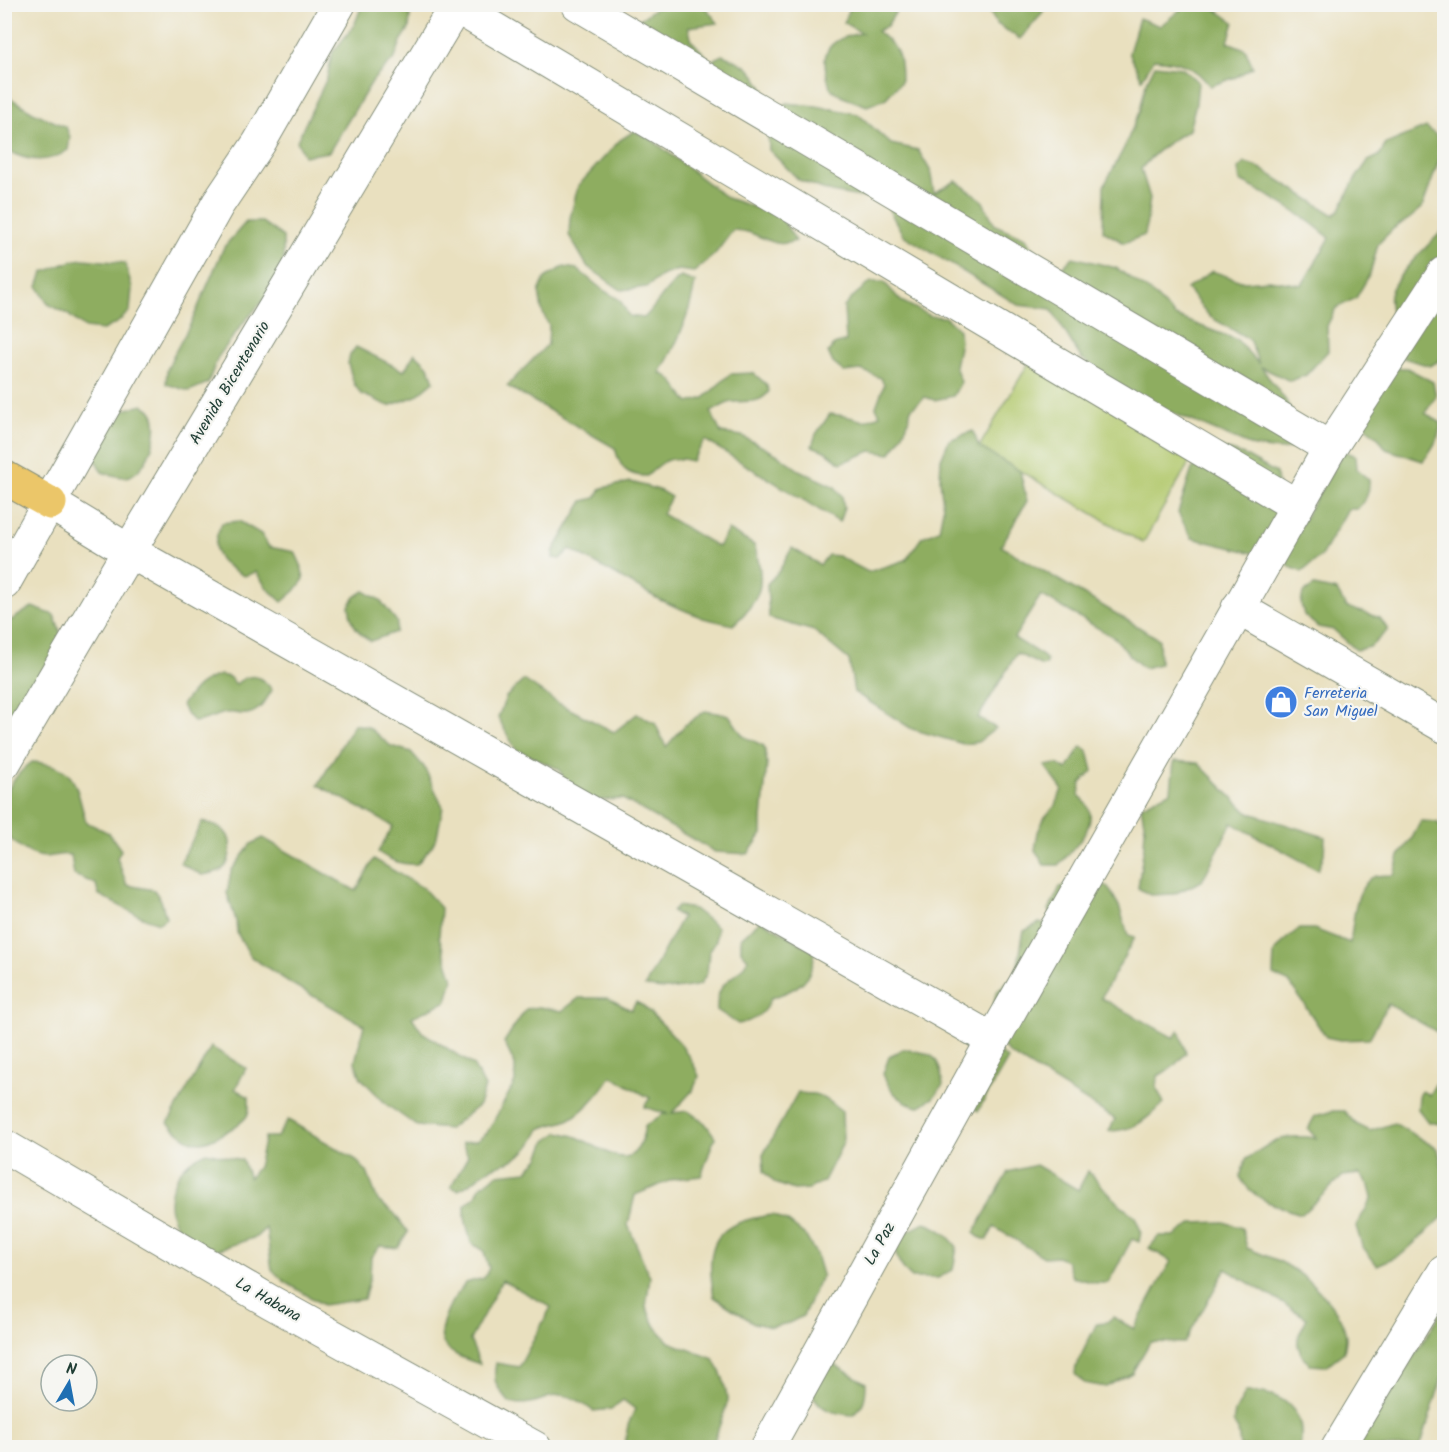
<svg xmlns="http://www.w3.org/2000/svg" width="1449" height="1452" font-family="Kalam,sans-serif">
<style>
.green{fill:#b3c96e;stroke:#698351;stroke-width:1.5}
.forest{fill:#8ead61;stroke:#56754a;stroke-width:1.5}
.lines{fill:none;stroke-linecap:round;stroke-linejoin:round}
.minor-casing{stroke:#848e7a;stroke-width:35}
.major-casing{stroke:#848e7a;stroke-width:35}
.minor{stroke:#fff;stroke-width:33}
.major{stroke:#ebc669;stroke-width:33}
.labels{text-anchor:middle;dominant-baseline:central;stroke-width:4.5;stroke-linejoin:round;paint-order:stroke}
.street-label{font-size:16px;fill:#1f3d34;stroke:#f6f6f2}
.shop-label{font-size:16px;fill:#366cbe;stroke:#f6f6f2;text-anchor:start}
</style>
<rect width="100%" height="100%" fill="#f6f6f2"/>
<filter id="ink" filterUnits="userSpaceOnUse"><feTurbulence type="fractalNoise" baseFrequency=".0167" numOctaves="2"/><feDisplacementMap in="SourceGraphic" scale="12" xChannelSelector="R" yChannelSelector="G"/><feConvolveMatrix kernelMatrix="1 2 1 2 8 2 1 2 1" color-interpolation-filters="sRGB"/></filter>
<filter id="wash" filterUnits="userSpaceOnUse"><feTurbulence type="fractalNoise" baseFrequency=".008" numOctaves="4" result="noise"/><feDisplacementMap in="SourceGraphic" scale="24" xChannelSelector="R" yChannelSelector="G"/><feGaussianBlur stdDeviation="1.35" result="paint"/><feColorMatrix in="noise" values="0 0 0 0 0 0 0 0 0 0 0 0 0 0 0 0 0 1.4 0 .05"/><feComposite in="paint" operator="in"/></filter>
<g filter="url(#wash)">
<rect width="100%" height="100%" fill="#e9e0bf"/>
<polygon class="green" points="1030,361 1193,456 1143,543 979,447"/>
<g class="forest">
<path d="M1199,4L1215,9L1234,22L1228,42L1245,49L1253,67L1236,77L1210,86C1192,64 1181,62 1154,59L1142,79L1129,53L1139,18L1160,26L1185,6Z"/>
<polygon points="362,5 411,5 409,29 401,41 395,58 373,80 329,152 304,156 297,141 327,78 332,53 354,26"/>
<polygon points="660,5 700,5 707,9 718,23 688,27 692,41 708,58 697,68 633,29 639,20"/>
<path d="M851,5H900L887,26L877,31C899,49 901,53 901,82L885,99L867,106L843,97L830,88C828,80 824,67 825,59C827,40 847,35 862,33L844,23Z"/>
<polygon points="985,5 1047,5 1040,16 1020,39 997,24"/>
<path d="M722,55C749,65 753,69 766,94L754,104L709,74L714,59Z"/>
<path d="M1155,65L1182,68L1198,82L1196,103L1189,130C1171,140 1154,152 1141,169L1150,198L1145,235L1124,243L1103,231L1104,186L1124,148L1140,110L1146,83Z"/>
<path d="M5,95L33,112L66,127L70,137L68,150C47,165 25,161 5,149Z"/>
<path d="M786,103L816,106L858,114L891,144L918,150L930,170L934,193L956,181L982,200L995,225L1026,238L1052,278L1073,257L1116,268L1153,294L1175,316L1237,340L1259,364L1249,339L1210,317L1187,289L1212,271L1244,282L1269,280L1302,285L1330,238C1302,214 1273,197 1240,181L1238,169L1245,163L1260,168L1334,215L1340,209L1354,181L1368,161L1379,156L1386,144L1426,127L1436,135L1441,155L1422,208L1409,219L1394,228L1378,244L1370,274L1356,298L1336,308L1327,326L1328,351L1306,375L1290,381L1261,367L1286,401L1296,421L1298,446L1282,450L1254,447L1140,399L1081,358L1051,309L1018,305L903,235L884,201L831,192L799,180L769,150L768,130Z"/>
<path d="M634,131L652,140L727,198L780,216L796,241C776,247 772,241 753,234C747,231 740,231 733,230L715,254L694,272L678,270L661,276L647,287L621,290L587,266L569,235L570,218L578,186L620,140Z"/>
<polygon points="246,222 262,222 283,237 284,272 262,302 244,322 218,357 208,383 189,391 166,384 167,370 173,356 192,321 224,247"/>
<path d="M1444,229V358L1430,366L1403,358C1399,344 1387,307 1390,294C1396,274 1430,244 1444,229Z"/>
<path d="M83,259L125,263L132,288L130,311L117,323L103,330L85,328L66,313L48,304L38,287L43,272C57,268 68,260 83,259Z"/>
<path d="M563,267L577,269L603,290L620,300L629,316L644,318C657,306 666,286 681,277L695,282C690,315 677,345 660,373C676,378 678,392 689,403L704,398L730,374L753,373L766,384L769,391C760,405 747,400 733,402C726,402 718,409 711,412L721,433L742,436L778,455L799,470L835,487L842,496L844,508L839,522L705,440L692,461C669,455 664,460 647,476C625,476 620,467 615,448L507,386L548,344L549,326L542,311L539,292L545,278Z"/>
<polygon points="871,282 884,282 901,301 930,316 945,317 959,330 960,342 955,366 961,382 953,396 934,400 925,397 911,409 907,425 898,443 890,454 871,451 841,463 825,451 812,446 816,434 830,414 845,416 864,421 880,415 876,407 884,385 881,378 861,370 844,372 833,363 828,352 834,345 846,341 844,307 856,294"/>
<polygon points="356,347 404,371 415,353 428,366 434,381 416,396 389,406 361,394 354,384 348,364 350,355"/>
<path d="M1386,367L1407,368L1433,382L1436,396L1425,413L1441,423C1439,439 1433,448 1423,461L1386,449L1378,437L1368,429L1361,413Z"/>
<path d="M143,405C146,407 149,408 151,411C164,426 147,476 125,477C118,477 109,474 102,472L91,452L119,411Z"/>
<polygon points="973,431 979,447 1020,471 1027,501 1001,546 1159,639 1160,664 1144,668 1131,657 1115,638 1041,595 1014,638 1043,656 1047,660 1045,665 1042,666 1017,653 978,718 996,728 978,742 963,744 912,729 854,692 849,660 814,631 769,618 767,584 779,571 792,548 820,565 828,555 838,556 868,572 906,560 922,537 939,530 943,509 940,479 941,459 949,440"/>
<polygon points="1218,447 1244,455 1276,473 1285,523 1253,553 1192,538 1178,513 1192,469"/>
<path d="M1344,451L1356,456L1357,469L1369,480C1370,492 1366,500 1357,509H1348L1321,556L1302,572L1290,567L1282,556Z"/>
<path d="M631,482L659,490L671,497L662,514L718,547L728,530L754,545C766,582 763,598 733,625L703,618L660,600L570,549L560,559L553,558V552L583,501L595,498L602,488Z"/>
<path d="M239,521L261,534L269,547L295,552L301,565L304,579L295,591L282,602L267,588L256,572L244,576C218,562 207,553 222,523Z"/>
<polygon points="1314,586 1337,591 1346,607 1380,618 1388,630 1370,647 1356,650 1334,630 1318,627 1304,615 1301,604 1303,593"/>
<path d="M364,591L380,600L397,622L396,632L371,641C356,632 351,623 349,606L355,597Z"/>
<polygon points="32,607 54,615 62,636 5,761 5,624"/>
<path d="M220,675L229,677L236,684C250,672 262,675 272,690C265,702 258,716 241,714C235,713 232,712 226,713C215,715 206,721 194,722L187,715L182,705C195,687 199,682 220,675Z"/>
<polygon points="524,680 558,703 614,732 637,714 655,723 666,747 685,725 705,711 729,715 743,736 764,746 767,763 762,819 762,834 748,854 715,852 623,799 584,801 567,785 559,769 516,750 498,718 506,697"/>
<path d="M354,724L368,727L391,746L411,752L424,767L443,807L437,836L432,846L417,864C401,865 391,861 378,852L393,826L318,785Z"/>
<path d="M1081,746L1088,751L1093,771L1081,783L1079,795C1082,798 1086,802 1088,807C1098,827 1071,851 1059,865H1044L1035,850L1038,832L1045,817L1056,805L1062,789L1045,766L1057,764L1067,770Z"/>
<polygon points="1174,761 1198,763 1247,812 1325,837 1324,854 1318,870 1232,823 1202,881 1174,894 1150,895 1138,888 1144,845 1145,828 1141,806 1171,791"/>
<path d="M32,762C78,765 75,785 86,822L109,833L121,850L117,858L127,885L154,890L161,900L166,918L159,923C137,916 118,905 98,894L96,884L74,875L71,855C63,853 55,856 46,857C31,857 17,845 7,836C7,829 5,823 4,816C1,794 14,775 32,762Z"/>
<path d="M1421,821L1437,822L1444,831V1036L1388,1004L1369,1039L1340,1040L1326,1037L1290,983L1273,975L1274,953L1286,939L1299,929H1314L1350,943C1354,922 1353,894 1370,879C1376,874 1387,876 1394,875L1399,856L1412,838Z"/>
<path d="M202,822C221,826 233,832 230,853C229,858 228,864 225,867C219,873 209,874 202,875L180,863Z"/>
<polygon points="263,838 356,891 374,859 423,888 441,908 439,937 453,979 447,1001 412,1017 422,1032 473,1065 485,1087 479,1105 449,1129 417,1126 387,1105 361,1078 355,1062 364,1025 292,984 251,957 237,933 236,921 227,893 231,871 251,844"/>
<path d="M1087,876L1108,887L1119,906L1128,935L1135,937L1101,998L1174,1038L1179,1030L1186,1053L1173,1067L1158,1076L1157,1089L1164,1103C1145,1120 1135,1131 1109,1131L1115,1119L1010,1054L994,1037C995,1026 992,1003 996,994C1000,985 1011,981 1015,973C1021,960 1020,945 1024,931L1039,923L1059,927L1049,910L1060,887Z"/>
<path d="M677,906L694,909L717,927L716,941L709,951L707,973L700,985C682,989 663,991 645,986L682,917L672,911Z"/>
<path d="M761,920L815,952C811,983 799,988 771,998C765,1013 755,1021 738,1024L717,1010C716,976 737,982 748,959L741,951V938Z"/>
<path d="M579,998H608L631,1010L636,1002L642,1005C666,1027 686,1045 699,1076L693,1090L672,1113L688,1111L705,1123L715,1137L701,1176L674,1179L635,1195L628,1225L650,1277L646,1307L656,1327L669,1342L714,1359L723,1378L728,1401L712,1447H632L625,1442L628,1425L635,1409L623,1400L611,1409L593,1411C551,1377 551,1409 510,1403C497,1388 492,1383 496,1363L519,1367L551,1307L502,1280L470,1340L480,1364C442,1352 431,1343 451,1303C455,1296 461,1291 465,1283L484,1278L489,1268L483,1250L471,1243L465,1218V1205L476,1196L480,1187L498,1174L527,1171L539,1158L546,1141L559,1132C565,1134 572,1135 577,1137C608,1151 636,1179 645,1126L663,1114H668L644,1107L650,1098L611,1076C603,1090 580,1117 563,1122C555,1124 548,1125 540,1129C533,1143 528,1152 512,1160C504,1165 494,1165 486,1171C475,1179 471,1185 458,1190L451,1187L468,1156L462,1143L476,1141L487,1133L515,1082V1065L504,1042L526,1009L539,1007L562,1011Z"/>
<path d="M211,1047L246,1068L235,1089L249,1097C249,1102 250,1111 247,1116C241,1125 212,1141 201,1142C188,1143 177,1131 168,1123Z"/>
<path d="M903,1049C934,1054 938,1053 943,1085L933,1098L918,1107C898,1100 891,1093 883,1074L889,1057Z"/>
<polygon points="1000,1053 1008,1059 978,1111 965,1103"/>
<polygon points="1444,1070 1444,1121 1439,1124 1428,1122 1418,1109 1419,1096 1422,1091 1429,1095"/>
<path d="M798,1092C804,1095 808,1093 814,1094C824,1096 834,1105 842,1111L843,1143L824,1181L809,1189L794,1190L775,1183L764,1172L763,1155Z"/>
<path d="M1333,1111H1344L1356,1124L1370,1131L1394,1123L1438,1149L1444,1174V1216L1402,1254L1377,1265L1362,1246L1356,1226L1372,1198L1369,1186L1360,1174L1343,1176L1302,1214C1280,1208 1251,1199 1240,1177L1246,1159C1274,1141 1281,1133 1316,1138L1308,1129L1315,1116Z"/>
<path d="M288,1120L355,1159L367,1172L378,1201L394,1213L408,1232L398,1248L380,1246L371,1257L370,1277L364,1299L323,1305L285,1282L272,1270L266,1228L256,1237L214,1251C205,1246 193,1242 185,1235C163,1217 167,1184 186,1165C191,1159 200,1156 206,1152L242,1160L249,1178L258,1167L265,1137H277Z"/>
<polygon points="1036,1165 1078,1190 1088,1171 1114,1199 1135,1217 1141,1231 1139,1242 1132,1239 1108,1283 1096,1283 1072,1277 1067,1262 1058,1256 1044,1257 994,1227 987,1240 979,1237 974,1233 1008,1172"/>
<path d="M773,1215L788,1222L805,1235L816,1254L822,1275L803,1316L789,1323L771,1327L754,1323L714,1297C704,1242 715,1222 773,1215Z"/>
<path d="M1224,1222L1242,1228L1247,1248C1258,1253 1270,1257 1281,1262C1306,1275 1344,1309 1346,1338C1346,1342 1345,1347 1344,1352L1326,1366L1310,1365C1292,1345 1296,1340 1307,1318L1226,1269L1184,1343L1150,1342L1132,1373L1106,1387L1084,1383L1075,1374L1076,1366L1097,1323L1107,1322L1113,1317L1134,1329L1171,1261L1149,1248L1159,1236H1174L1193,1223Z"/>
<path d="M925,1223C940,1228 947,1234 957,1247L953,1270L938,1278H912C902,1269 889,1251 899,1239C905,1231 917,1227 925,1223Z"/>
<polygon points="1444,1308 1444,1372 1423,1438 1418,1447 1357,1448"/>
<path d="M822,1363L835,1365L866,1383C866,1398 864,1407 852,1415C832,1413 822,1411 812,1394Z"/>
<path d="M1246,1392C1282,1391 1307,1410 1300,1447H1240L1238,1430L1233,1423L1235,1412Z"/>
</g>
</g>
<g filter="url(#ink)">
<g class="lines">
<g class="minor-casing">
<g id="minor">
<polyline points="452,4 1297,506"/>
<polyline points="578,4 1330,448"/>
<polyline points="50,503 129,551 993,1040"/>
<polyline points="4,583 218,204 259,143 339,4"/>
<polyline points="1238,608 1444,726"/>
<polyline points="4,763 129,551 457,4"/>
<polyline points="4,1146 269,1301 535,1448"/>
<polyline points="767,1448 993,1040 1330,448 1444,273"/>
<polyline points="1338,1448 1444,1272"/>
</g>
</g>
<g class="major-casing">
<polyline id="major" points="4,477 50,503"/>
</g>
<use href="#minor" class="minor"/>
<use href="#major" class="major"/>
</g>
</g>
<defs>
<g id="shop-disc" transform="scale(1.725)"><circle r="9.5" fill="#3f7fe0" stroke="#f6f6f2"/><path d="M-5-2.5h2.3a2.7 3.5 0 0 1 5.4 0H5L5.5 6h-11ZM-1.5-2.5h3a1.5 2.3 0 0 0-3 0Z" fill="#fff"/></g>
</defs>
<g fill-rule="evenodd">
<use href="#shop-disc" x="1281" y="702"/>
</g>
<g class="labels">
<g class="street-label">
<text transform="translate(230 383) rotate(-59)">Avenida Bicentenario</text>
<text transform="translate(880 1244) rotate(-61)">La Paz</text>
<text transform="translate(268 1300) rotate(30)">La Habana</text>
</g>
<g class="shop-label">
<text x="1304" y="693">Ferreteria<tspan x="1304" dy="18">San Miguel</tspan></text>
</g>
</g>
<rect width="1449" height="1452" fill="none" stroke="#f6f6f2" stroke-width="24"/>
<g transform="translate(69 1383) rotate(10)"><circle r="28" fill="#f6f6f2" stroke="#a0aca6" stroke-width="1.5"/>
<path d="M0-4.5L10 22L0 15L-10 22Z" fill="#1f6fb2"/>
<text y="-9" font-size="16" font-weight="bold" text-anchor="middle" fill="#1f3d34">N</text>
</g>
</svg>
